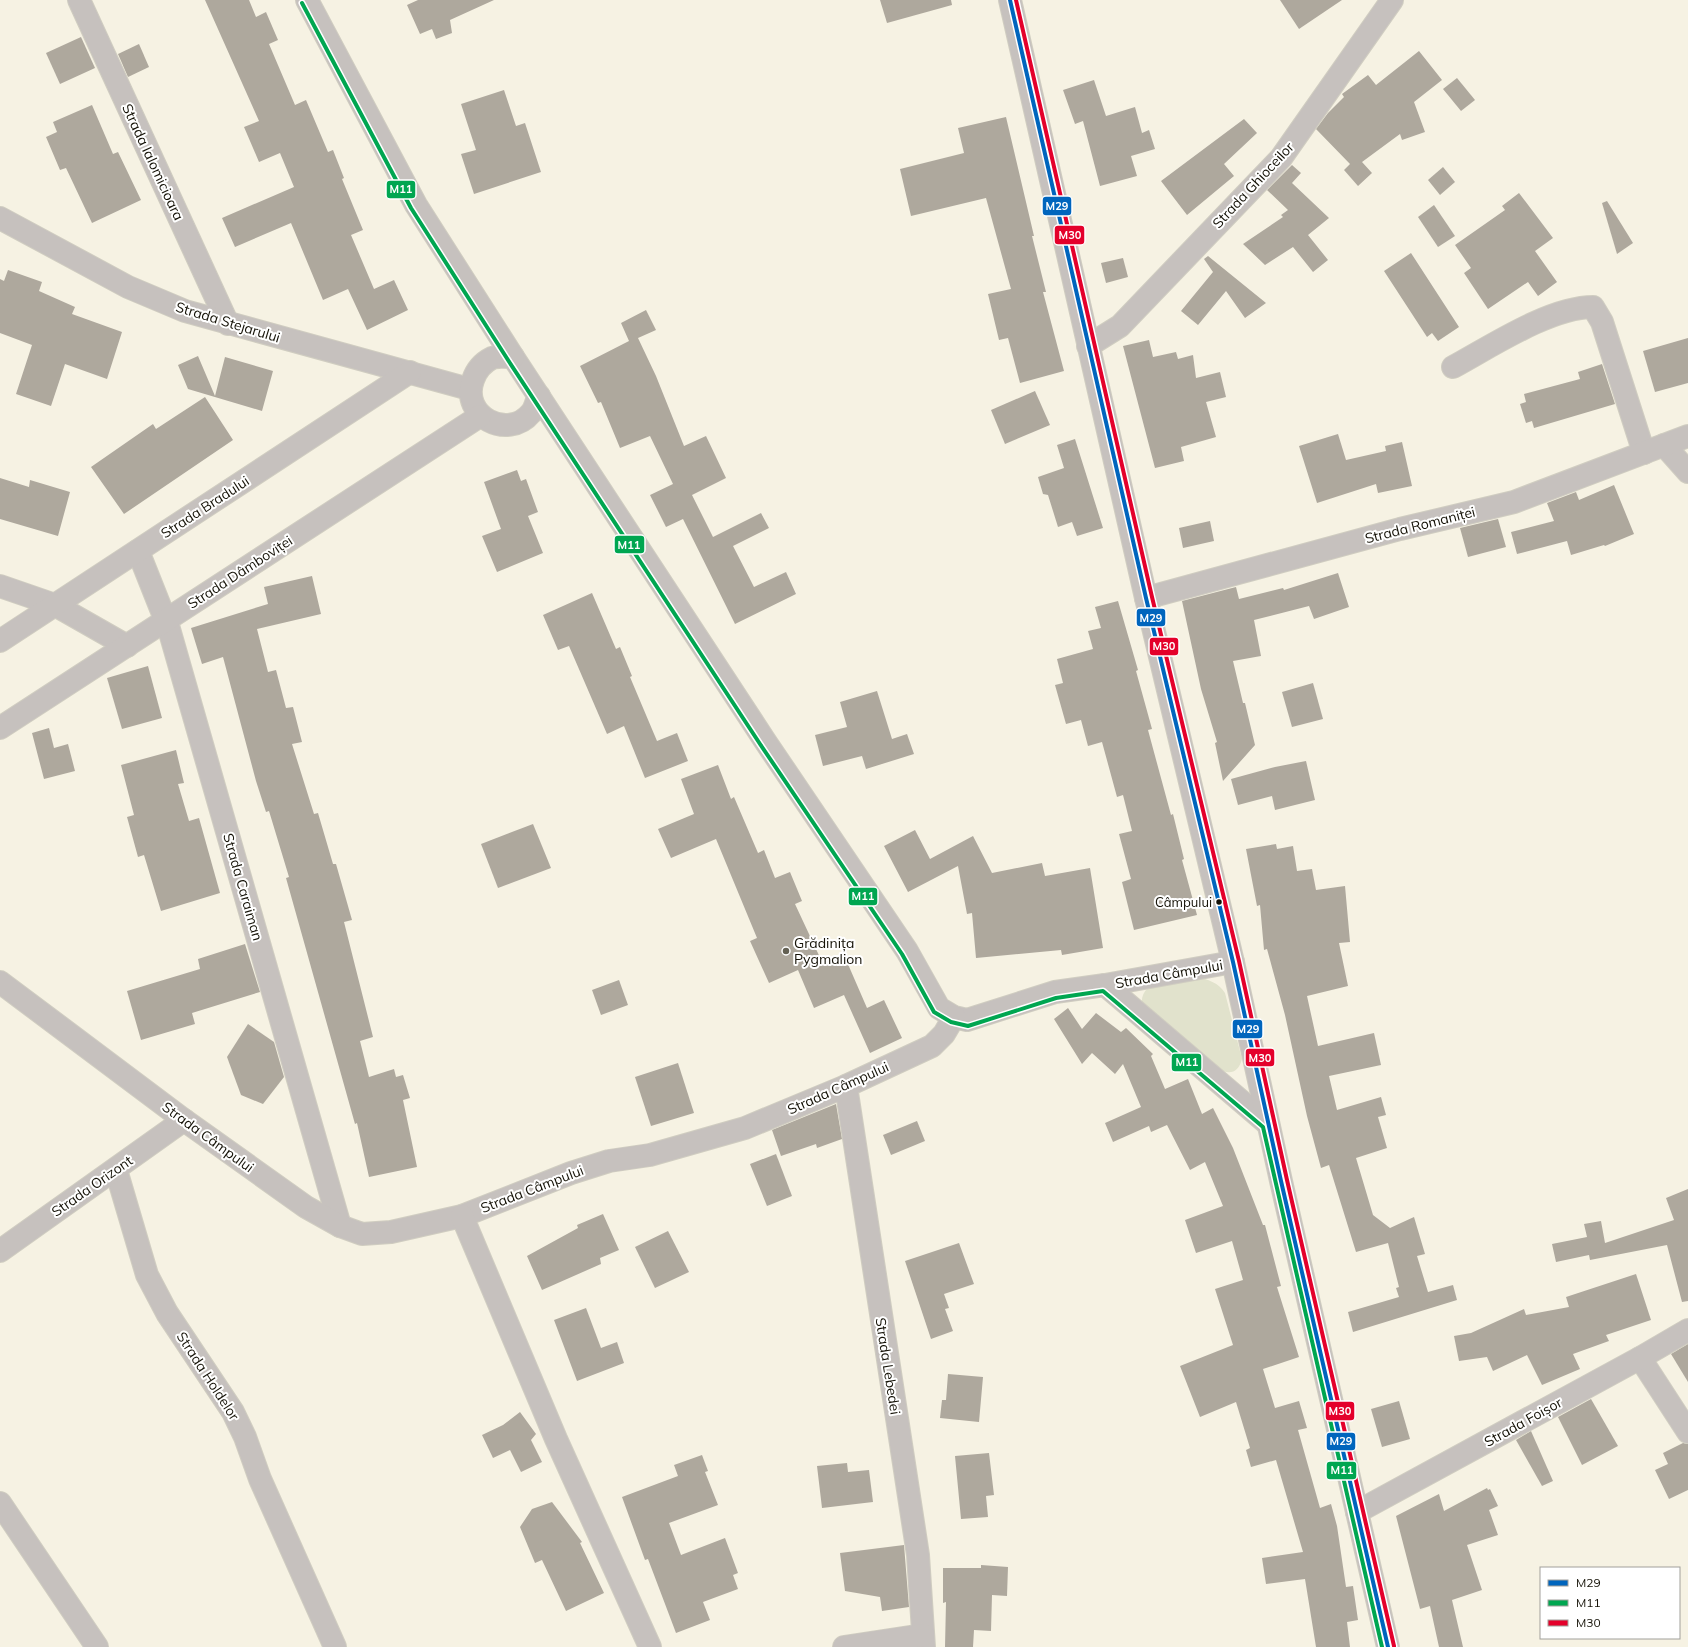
<svg xmlns="http://www.w3.org/2000/svg" width="1688" height="1647" font-family="Mulish,sans-serif">
<style>
.green{fill:#e1e2cc}
.building{fill:#aea89d}
.lines{fill:none;stroke-linecap:round;stroke-linejoin:round}
.minor-casing{stroke:#d0cdc1;stroke-width:24}
.tertiary-casing{stroke:#d0cdc1;stroke-width:24}
.minor{stroke:#c6c1be;stroke-width:22}
.tertiary{stroke:#c6c1be;stroke-width:22}
.bus-1-casing{stroke:#fff;stroke-width:7}
.bus-2-casing{stroke:#fff;stroke-width:7}
.bus-3-casing{stroke:#fff;stroke-width:7}
.bus-1{stroke:#0065bd;stroke-width:4}
.bus-2{stroke:#00a651;stroke-width:4}
.bus-3{stroke:#e4002b;stroke-width:4}
.bus-dot{fill:#141106;stroke:#fff;stroke-width:1.5}
.poi-dot{fill:#636053;stroke:#fff;stroke-width:1.5}
.labels{text-anchor:middle;stroke-width:4;stroke-linejoin:round;paint-order:stroke}
.bus-label{font-size:13px;fill:#141106;stroke:#fff;text-anchor:end}
.street-label{font-size:14px;fill:#141106;stroke:#fff}
.poi-label{font-size:14px;fill:#141106;stroke:#fff;text-anchor:start}
.line-badge{stroke:#fff;stroke-width:1.5}
.badge-label{font-size:11px;text-anchor:middle;font-weight:bold;fill:#fff}
</style>
<rect width="100%" height="100%" fill="#f6f2e3"/>
<!-- green -->
<path class="green" d="M 1196,976 C 1208,980 1218,982 1225,993 L 1242,1059 C 1238,1074 1229,1075 1216,1068 L 1142,1005 C 1139,978 1177,979 1196,976 Z"/>
<!-- building -->
<g class="building">
<path d="M 205,0 L 249,0 L 256,17 L 266,12 L 278,40 L 269,44 L 295,105 L 306,100 L 328,152 L 333,150 L 344,178 L 342,179 L 363,230 L 351,235 L 374,289 L 394,280 L 408,310 L 367,330 L 348,289 L 323,300 L 291,223 L 235,247 L 222,218 L 294,187 L 280,153 L 259,162 L 244,127 L 259,121 Z"/>
<path d="M 418,0 L 494,0 L 450,20 L 452,33 L 436,39 L 432,29 L 420,34 L 407,5 Z"/>
<path d="M 880,0 L 951,0 L 952,5 L 887,23 Z"/>
<path d="M 1280,0 L 1342,0 L 1299,29 Z"/>
<path d="M 81,37 L 95,68 L 60,84 L 46,53 Z"/>
<path d="M 139,44 L 149,67 L 128,77 L 118,54 Z"/>
<path d="M 1419,51 L 1442,80 L 1414,102 L 1425,132 L 1402,140 L 1400,134 L 1362,162 L 1372,173 L 1358,186 L 1344,170 L 1350,164 L 1316,129 L 1328,113 L 1344,97 L 1342,94 L 1368,75 L 1376,85 Z"/>
<path d="M 1457,78 L 1475,100 L 1461,111 L 1443,89 Z"/>
<path d="M 1094,80 L 1106,116 L 1135,107 L 1142,133 L 1149,130 L 1155,149 L 1131,156 L 1137,176 L 1100,186 L 1083,121 L 1075,124 L 1063,90 Z"/>
<path d="M 504,90 L 516,126 L 525,123 L 541,172 L 474,194 L 461,154 L 476,150 L 461,104 Z"/>
<path d="M 92,105 L 113,154 L 118,152 L 141,200 L 92,223 L 66,168 L 60,170 L 46,137 L 57,132 L 53,122 Z"/>
<path d="M 1006,117 L 1034,236 L 1032,236 L 1046,292 L 1043,292 L 1064,371 L 1020,383 L 1008,338 L 999,340 L 988,294 L 1011,289 L 986,198 L 911,216 L 900,169 L 964,153 L 958,128 Z"/>
<path d="M 1244,119 L 1257,133 L 1224,164 L 1234,176 L 1187,215 L 1161,181 Z"/>
<path d="M 1292,165 L 1301,173 L 1292,183 L 1329,218 L 1308,235 L 1328,260 L 1313,272 L 1293,247 L 1265,265 L 1243,244 L 1283,217 L 1281,215 L 1288,210 L 1267,190 Z"/>
<path d="M 1443,167 L 1455,182 L 1440,195 L 1428,180 Z"/>
<path d="M 1519,193 L 1553,238 L 1535,251 L 1557,282 L 1538,296 L 1528,282 L 1488,309 L 1464,273 L 1471,268 L 1455,245 L 1505,210 L 1502,206 Z"/>
<path d="M 1607,201 L 1633,243 L 1617,254 L 1602,203 Z"/>
<path d="M 1434,205 L 1455,236 L 1438,247 L 1418,217 Z"/>
<path d="M 1411,253 L 1459,327 L 1438,341 L 1432,333 L 1427,337 L 1384,271 Z"/>
<path d="M 1208,256 L 1266,303 L 1245,318 L 1226,291 L 1198,325 L 1181,311 L 1213,272 L 1204,259 Z"/>
<path d="M 1123,258 L 1128,277 L 1106,283 L 1101,263 Z"/>
<path d="M 8,270 L 42,282 L 39,291 L 75,307 L 72,314 L 122,332 L 107,379 L 65,364 L 51,406 L 16,394 L 32,345 L 0,333 L 0,279 L 4,281 Z"/>
<path d="M 646,310 L 656,330 L 638,338 L 656,376 L 684,446 L 706,436 L 726,478 L 692,495 L 713,537 L 761,513 L 769,528 L 733,546 L 754,587 L 786,572 L 796,594 L 735,624 L 683,519 L 666,527 L 650,495 L 673,484 L 650,436 L 620,448 L 601,402 L 598,403 L 580,366 L 629,341 L 621,323 Z"/>
<path d="M 1688,338 L 1688,383 L 1655,392 L 1643,351 Z"/>
<path d="M 1149,340 L 1153,357 L 1176,352 L 1178,359 L 1193,355 L 1196,378 L 1220,372 L 1226,397 L 1206,402 L 1216,437 L 1181,447 L 1184,461 L 1155,468 L 1123,346 Z"/>
<path d="M 198,356 L 215,396 L 225,357 L 273,371 L 262,411 L 188,389 L 178,365 Z"/>
<path d="M 1602,364 L 1615,404 L 1534,428 L 1532,421 L 1526,423 L 1520,404 L 1526,402 L 1524,394 L 1580,379 L 1578,372 Z"/>
<path d="M 1035,391 L 1050,425 L 1005,444 L 991,410 Z"/>
<path d="M 205,397 L 233,440 L 124,514 L 91,467 L 153,424 L 156,429 Z"/>
<path d="M 1338,434 L 1346,460 L 1386,451 L 1385,446 L 1402,442 L 1412,486 L 1378,493 L 1376,484 L 1317,503 L 1299,446 Z"/>
<path d="M 1075,439 L 1103,528 L 1077,536 L 1072,522 L 1058,527 L 1048,495 L 1043,494 L 1038,477 L 1064,468 L 1057,445 Z"/>
<path d="M 517,470 L 521,481 L 526,479 L 538,512 L 528,516 L 543,553 L 497,572 L 482,536 L 501,529 L 484,482 Z"/>
<path d="M 0,478 L 29,487 L 30,480 L 70,492 L 58,536 L 0,519 Z"/>
<path d="M 1614,485 L 1634,534 L 1605,546 L 1604,545 L 1571,555 L 1567,541 L 1517,554 L 1511,532 L 1554,521 L 1547,503 L 1576,492 L 1579,500 Z"/>
<path d="M 1498,519 L 1506,547 L 1468,557 L 1460,528 Z"/>
<path d="M 1210,521 L 1214,541 L 1183,548 L 1179,528 Z"/>
<path d="M 1338,573 L 1349,607 L 1314,619 L 1309,606 L 1254,620 L 1261,656 L 1233,661 L 1243,703 L 1245,703 L 1255,745 L 1223,781 L 1215,743 L 1217,742 L 1201,689 L 1182,601 L 1236,587 L 1239,599 L 1283,588 L 1284,590 Z"/>
<path d="M 312,576 L 321,614 L 257,629 L 268,672 L 276,670 L 286,708 L 293,707 L 302,742 L 292,744 L 314,814 L 318,813 L 333,864 L 336,864 L 352,920 L 344,922 L 373,1037 L 360,1041 L 369,1077 L 394,1069 L 396,1077 L 403,1075 L 410,1098 L 403,1100 L 417,1167 L 369,1177 L 357,1123 L 355,1124 L 286,878 L 289,877 L 269,811 L 266,812 L 256,781 L 223,657 L 202,664 L 191,628 L 268,604 L 264,587 Z"/>
<path d="M 592,593 L 616,649 L 620,647 L 632,676 L 630,677 L 657,741 L 677,733 L 688,761 L 645,778 L 624,726 L 607,734 L 569,646 L 558,650 L 543,615 Z"/>
<path d="M 1118,601 L 1138,670 L 1136,671 L 1152,729 L 1148,730 L 1171,815 L 1173,814 L 1184,859 L 1182,860 L 1197,915 L 1134,930 L 1122,882 L 1131,879 L 1119,834 L 1132,831 L 1123,795 L 1117,797 L 1102,742 L 1088,746 L 1081,720 L 1066,724 L 1055,685 L 1063,683 L 1057,659 L 1093,649 L 1088,631 L 1101,628 L 1095,607 Z"/>
<path d="M 148,666 L 162,718 L 122,729 L 107,678 Z"/>
<path d="M 1313,683 L 1323,719 L 1292,727 L 1282,692 Z"/>
<path d="M 877,691 L 892,739 L 907,734 L 914,754 L 866,769 L 862,756 L 823,766 L 815,735 L 847,727 L 840,702 Z"/>
<path d="M 49,728 L 54,748 L 68,744 L 75,771 L 44,779 L 32,733 Z"/>
<path d="M 176,750 L 184,783 L 178,784 L 189,821 L 199,818 L 220,893 L 161,911 L 144,855 L 138,857 L 127,817 L 134,815 L 121,765 Z"/>
<path d="M 1306,761 L 1315,800 L 1275,810 L 1272,796 L 1238,805 L 1231,779 L 1275,767 Z"/>
<path d="M 718,765 L 731,799 L 734,797 L 758,853 L 764,850 L 775,878 L 790,872 L 802,901 L 795,904 L 823,964 L 844,955 L 867,1008 L 884,1000 L 902,1038 L 870,1053 L 844,995 L 814,1008 L 798,970 L 769,983 L 750,941 L 757,938 L 716,839 L 671,858 L 658,829 L 694,814 L 681,779 Z"/>
<path d="M 533,824 L 551,868 L 498,888 L 481,844 Z"/>
<path d="M 915,830 L 930,859 L 973,836 L 992,873 L 1042,863 L 1045,876 L 1090,868 L 1103,948 L 1062,955 L 1061,950 L 976,958 L 972,913 L 967,914 L 958,866 L 908,892 L 884,846 Z"/>
<path d="M 1276,844 L 1277,849 L 1293,846 L 1297,871 L 1312,869 L 1316,890 L 1345,886 L 1350,942 L 1339,943 L 1348,986 L 1307,996 L 1318,1046 L 1374,1033 L 1381,1065 L 1329,1076 L 1337,1110 L 1381,1097 L 1386,1115 L 1378,1117 L 1387,1148 L 1356,1158 L 1373,1215 L 1390,1228 L 1414,1217 L 1425,1254 L 1417,1256 L 1428,1292 L 1453,1285 L 1457,1300 L 1353,1332 L 1348,1312 L 1399,1297 L 1396,1288 L 1399,1287 L 1388,1243 L 1356,1252 L 1329,1165 L 1321,1168 L 1307,1116 L 1285,1015 L 1267,949 L 1264,950 L 1260,905 L 1257,906 L 1246,849 Z"/>
<path d="M 245,944 L 260,992 L 192,1013 L 195,1024 L 141,1040 L 127,991 L 200,969 L 198,959 Z"/>
<path d="M 619,980 L 628,1005 L 601,1015 L 592,990 Z"/>
<path d="M 1068,1008 L 1082,1029 L 1096,1013 L 1121,1032 L 1126,1028 L 1153,1054 L 1151,1056 L 1165,1089 L 1188,1079 L 1202,1114 L 1213,1108 L 1233,1148 L 1263,1225 L 1265,1225 L 1281,1286 L 1277,1287 L 1299,1357 L 1263,1369 L 1275,1408 L 1299,1401 L 1307,1428 L 1298,1430 L 1320,1508 L 1331,1504 L 1337,1526 L 1346,1587 L 1353,1586 L 1358,1620 L 1347,1622 L 1350,1647 L 1316,1647 L 1305,1579 L 1266,1584 L 1262,1558 L 1303,1552 L 1276,1460 L 1251,1467 L 1246,1450 L 1250,1448 L 1236,1402 L 1200,1417 L 1180,1366 L 1233,1345 L 1215,1289 L 1243,1280 L 1232,1241 L 1196,1253 L 1185,1220 L 1223,1206 L 1205,1162 L 1190,1170 L 1167,1125 L 1151,1132 L 1149,1126 L 1113,1142 L 1105,1123 L 1141,1107 L 1123,1064 L 1115,1074 L 1092,1053 L 1082,1064 L 1054,1019 Z"/>
<path d="M 248,1024 L 274,1042 L 284,1077 L 263,1104 L 241,1095 L 227,1057 Z"/>
<path d="M 678,1063 L 694,1113 L 651,1126 L 635,1077 Z"/>
<path d="M 836,1104 L 842,1139 L 817,1148 L 816,1144 L 781,1156 L 772,1130 Z"/>
<path d="M 917,1121 L 925,1141 L 891,1155 L 883,1135 Z"/>
<path d="M 776,1154 L 792,1196 L 767,1206 L 750,1164 Z"/>
<path d="M 1688,1189 L 1688,1301 L 1682,1302 L 1667,1245 L 1590,1260 L 1589,1255 L 1556,1262 L 1552,1244 L 1587,1237 L 1584,1224 L 1601,1221 L 1605,1243 L 1674,1220 L 1666,1198 Z"/>
<path d="M 603,1214 L 619,1250 L 600,1258 L 601,1264 L 542,1290 L 527,1256 L 578,1228 L 577,1225 Z"/>
<path d="M 668,1231 L 689,1272 L 655,1288 L 635,1247 Z"/>
<path d="M 959,1243 L 974,1284 L 944,1294 L 949,1308 L 945,1309 L 953,1331 L 931,1339 L 905,1261 Z"/>
<path d="M 1636,1274 L 1651,1320 L 1606,1335 L 1609,1341 L 1573,1354 L 1580,1369 L 1542,1385 L 1527,1355 L 1493,1371 L 1487,1357 L 1459,1361 L 1454,1336 L 1471,1333 L 1524,1309 L 1526,1315 L 1569,1307 L 1566,1297 Z"/>
<path d="M 586,1308 L 601,1348 L 617,1342 L 624,1363 L 577,1381 L 554,1320 Z"/>
<path d="M 1688,1344 L 1688,1382 L 1671,1354 Z"/>
<path d="M 948,1374 L 983,1377 L 979,1422 L 940,1418 L 942,1400 L 946,1400 Z"/>
<path d="M 1591,1399 L 1618,1446 L 1582,1465 L 1558,1417 Z"/>
<path d="M 1399,1401 L 1410,1439 L 1382,1447 L 1371,1409 Z"/>
<path d="M 520,1412 L 536,1434 L 531,1440 L 542,1462 L 521,1472 L 510,1450 L 493,1458 L 482,1435 L 503,1425 Z"/>
<path d="M 1531,1431 L 1553,1481 L 1542,1486 L 1516,1440 Z"/>
<path d="M 1683,1443 L 1688,1444 L 1688,1490 L 1669,1499 L 1655,1470 L 1668,1464 L 1663,1453 Z"/>
<path d="M 989,1453 L 994,1495 L 986,1496 L 988,1517 L 961,1519 L 955,1456 Z"/>
<path d="M 702,1455 L 708,1471 L 705,1472 L 718,1505 L 669,1523 L 681,1555 L 725,1538 L 738,1573 L 733,1575 L 738,1589 L 703,1602 L 710,1620 L 676,1633 L 648,1559 L 645,1560 L 622,1497 L 678,1476 L 674,1465 Z"/>
<path d="M 847,1463 L 848,1472 L 869,1470 L 873,1502 L 822,1508 L 817,1466 Z"/>
<path d="M 1487,1488 L 1488,1490 L 1490,1489 L 1498,1506 L 1489,1510 L 1498,1535 L 1467,1545 L 1482,1590 L 1452,1600 L 1463,1647 L 1439,1647 L 1430,1606 L 1420,1609 L 1396,1516 L 1439,1494 L 1444,1511 Z"/>
<path d="M 552,1502 L 582,1542 L 580,1543 L 604,1593 L 566,1611 L 542,1560 L 535,1563 L 520,1527 L 532,1509 Z"/>
<path d="M 904,1545 L 909,1607 L 882,1611 L 880,1597 L 845,1591 L 840,1553 Z"/>
<path d="M 981,1565 L 1008,1567 L 1007,1596 L 992,1595 L 991,1631 L 974,1630 L 973,1647 L 945,1647 L 946,1602 L 943,1603 L 943,1568 L 981,1568 Z"/>
</g>
<g class="lines">
<!-- minor casing -->
<g class="minor-casing">
<g id="minor">
<path d="M 79,0 L 228,324"/>
<path d="M 307,0 L 416,205 L 513,357 L 765,741 L 907,951 L 939,1008 L 954,1017 L 967,1020 L 1055,992 L 1105,985 L 1233,962"/>
<path d="M 0,218 L 128,287 L 185,311 L 469,389"/>
<path d="M 1088,346 L 1120,326 L 1281,158 L 1392,0"/>
<path d="M 513,357 C 507,357 497,356 492,358 C 482,363 476,371 473,380 C 460,416 508,441 531,413 C 535,409 536,401 539,396"/>
<path d="M 1453,367 C 1490,347 1550,307 1593,307 L 1602,322 L 1644,453"/>
<path d="M 1664,445 L 1688,472"/>
<path d="M 138,551 L 169,629 L 340,1226"/>
<path d="M 0,586 L 55,605 L 127,646"/>
<path d="M 1146,598 L 1400,529 L 1514,502 L 1688,436"/>
<path d="M 0,641 L 410,372"/>
<path d="M 0,728 L 480,416"/>
<path d="M 0,982 L 184,1120 L 306,1207 L 340,1226 L 362,1234 L 391,1232 L 462,1216 L 571,1173 L 609,1161 L 650,1155 L 745,1128 L 846,1086 L 932,1046 L 944,1034 L 954,1017"/>
<path d="M 1105,985 L 1268,1124"/>
<path d="M 846,1086 L 918,1555 L 924,1647"/>
<path d="M 116,1170 L 147,1275 L 167,1313 L 233,1412 L 245,1437 L 260,1479 L 335,1647"/>
<path d="M 462,1216 L 556,1439 L 650,1647"/>
<path d="M 0,1251 L 184,1120"/>
<path d="M 1640,1358 L 1688,1432"/>
<path d="M 0,1503 L 97,1647"/>
<path d="M 1357,1512 L 1640,1358 L 1688,1330"/>
<path d="M 844,1647 L 923,1635"/>
</g>
</g>
<!-- tertiary casing -->
<g class="tertiary-casing">
<path id="tertiary" d="M 1010,0 L 1146,598 L 1233,962 L 1281,1181 L 1388,1647"/>
</g>
<!-- minor -->
<use href="#minor" class="minor"/>
<!-- tertiary -->
<use href="#tertiary" class="tertiary"/>
<!-- bus-1 casing -->
<g class="bus-1-casing">
<path id="bus-1" d="M 1010,0 L 1146,598 L 1233,962 L 1281,1181 L 1388,1647"/>
</g>
<!-- bus-2 casing -->
<g class="bus-2-casing">
<path id="bus-2" d="M 302,3 L 411,208 L 508,360 L 760,744 L 902,954 L 934,1012 L 951,1022 L 968,1026 L 1056,998 L 1103,991 L 1263,1127 L 1382,1647"/>
</g>
<!-- bus-3 casing -->
<g class="bus-3-casing">
<path id="bus-3" d="M 1016,0 L 1152,597 L 1239,961 L 1287,1180 L 1394,1646"/>
</g>
<!-- bus-1 -->
<use href="#bus-1" class="bus-1"/>
<!-- bus-2 -->
<use href="#bus-2" class="bus-2"/>
<!-- bus-3 -->
<use href="#bus-3" class="bus-3"/>
</g>
<!-- markers -->
<circle class="bus-dot" cx="1219" cy="902" r="3.5"/>
<circle class="poi-dot" cx="786" cy="951" r="4"/>
<g class="labels">
<!-- bus labels -->
<g class="bus-label">
<text x="1212" y="907">Câmpului</text>
</g>
<!-- street labels -->
<g class="street-label">
<text transform="translate(153 162) rotate(65)" y="5">Strada Ialomicioara</text>
<text transform="translate(1253 185) rotate(-47)" y="5">Strada Ghioceilor</text>
<text transform="translate(228 322) rotate(17)" y="5">Strada Stejarului</text>
<text transform="translate(205 507) rotate(-33)" y="5">Strada Bradului</text>
<text transform="translate(1420 525) rotate(-14)" y="5">Strada Romaniței</text>
<text transform="translate(240 572) rotate(-33)" y="5">Strada Dâmboviței</text>
<text transform="translate(243 887) rotate(74)" y="5">Strada Caraiman</text>
<text transform="translate(1169 974) rotate(-10)" y="5">Strada Câmpului</text>
<text transform="translate(838 1088) rotate(-24)" y="5">Strada Câmpului</text>
<text transform="translate(208 1137) rotate(36)" y="5">Strada Câmpului</text>
<text transform="translate(92 1186) rotate(-35)" y="5">Strada Orizont</text>
<text transform="translate(532 1189) rotate(-21)" y="5">Strada Câmpului</text>
<text transform="translate(888 1366) rotate(81)" y="5">Strada Lebedei</text>
<text transform="translate(208 1376) rotate(57)" y="5">Strada Holdelor</text>
<text transform="translate(1523 1422) rotate(-29)" y="5">Strada Foișor</text>
</g>
<!-- poi labels -->
<g class="poi-label">
<text x="794" y="948">Grădinița<tspan x="794" dy="16">Pygmalion</tspan></text>
</g>
</g>
<g class="line-badge">
<rect x="386" y="180" width="30" height="19" rx="4" fill="#00a651"/>
<rect x="1042" y="196" width="30" height="20" rx="4" fill="#0065bd"/>
<rect x="1054" y="225" width="31" height="20" rx="4" fill="#e4002b"/>
<rect x="614" y="535" width="31" height="19" rx="4" fill="#00a651"/>
<rect x="1136" y="608" width="30" height="19" rx="4" fill="#0065bd"/>
<rect x="1149" y="637" width="30" height="19" rx="4" fill="#e4002b"/>
<rect x="848" y="887" width="30" height="19" rx="4" fill="#00a651"/>
<rect x="1232" y="1019" width="31" height="20" rx="4" fill="#0065bd"/>
<rect x="1245" y="1048" width="30" height="19" rx="4" fill="#e4002b"/>
<rect x="1171" y="1053" width="31" height="19" rx="4" fill="#00a651"/>
<rect x="1325" y="1401" width="30" height="20" rx="4" fill="#e4002b"/>
<rect x="1326" y="1432" width="30" height="19" rx="4" fill="#0065bd"/>
<rect x="1326" y="1461" width="31" height="19" rx="4" fill="#00a651"/>
</g>
<g class="badge-label">
<text x="401" y="193">M11</text>
<text x="1057" y="210">M29</text>
<text x="1070" y="239">M30</text>
<text x="629" y="549">M11</text>
<text x="1151" y="622">M29</text>
<text x="1164" y="650">M30</text>
<text x="863" y="900">M11</text>
<text x="1248" y="1033">M29</text>
<text x="1260" y="1062">M30</text>
<text x="1187" y="1066">M11</text>
<text x="1340" y="1415">M30</text>
<text x="1341" y="1445">M29</text>
<text x="1342" y="1474">M11</text>
</g>
<!-- legend -->
<rect x="1540" y="1567" width="140" height="72" fill="#ffffff" stroke="#a1a09b"/>
<rect x="1548" y="1580" width="20" height="6" fill="#0065bd" stroke="#a1a09b"/>
<text x="1576" y="1587" font-size="12" fill="#141106">M29</text>
<rect x="1548" y="1600" width="20" height="6" fill="#00a651" stroke="#a1a09b"/>
<text x="1576" y="1607" font-size="12" fill="#141106">M11</text>
<rect x="1548" y="1620" width="20" height="6" fill="#e4002b" stroke="#a1a09b"/>
<text x="1576" y="1627" font-size="12" fill="#141106">M30</text>
</svg>
